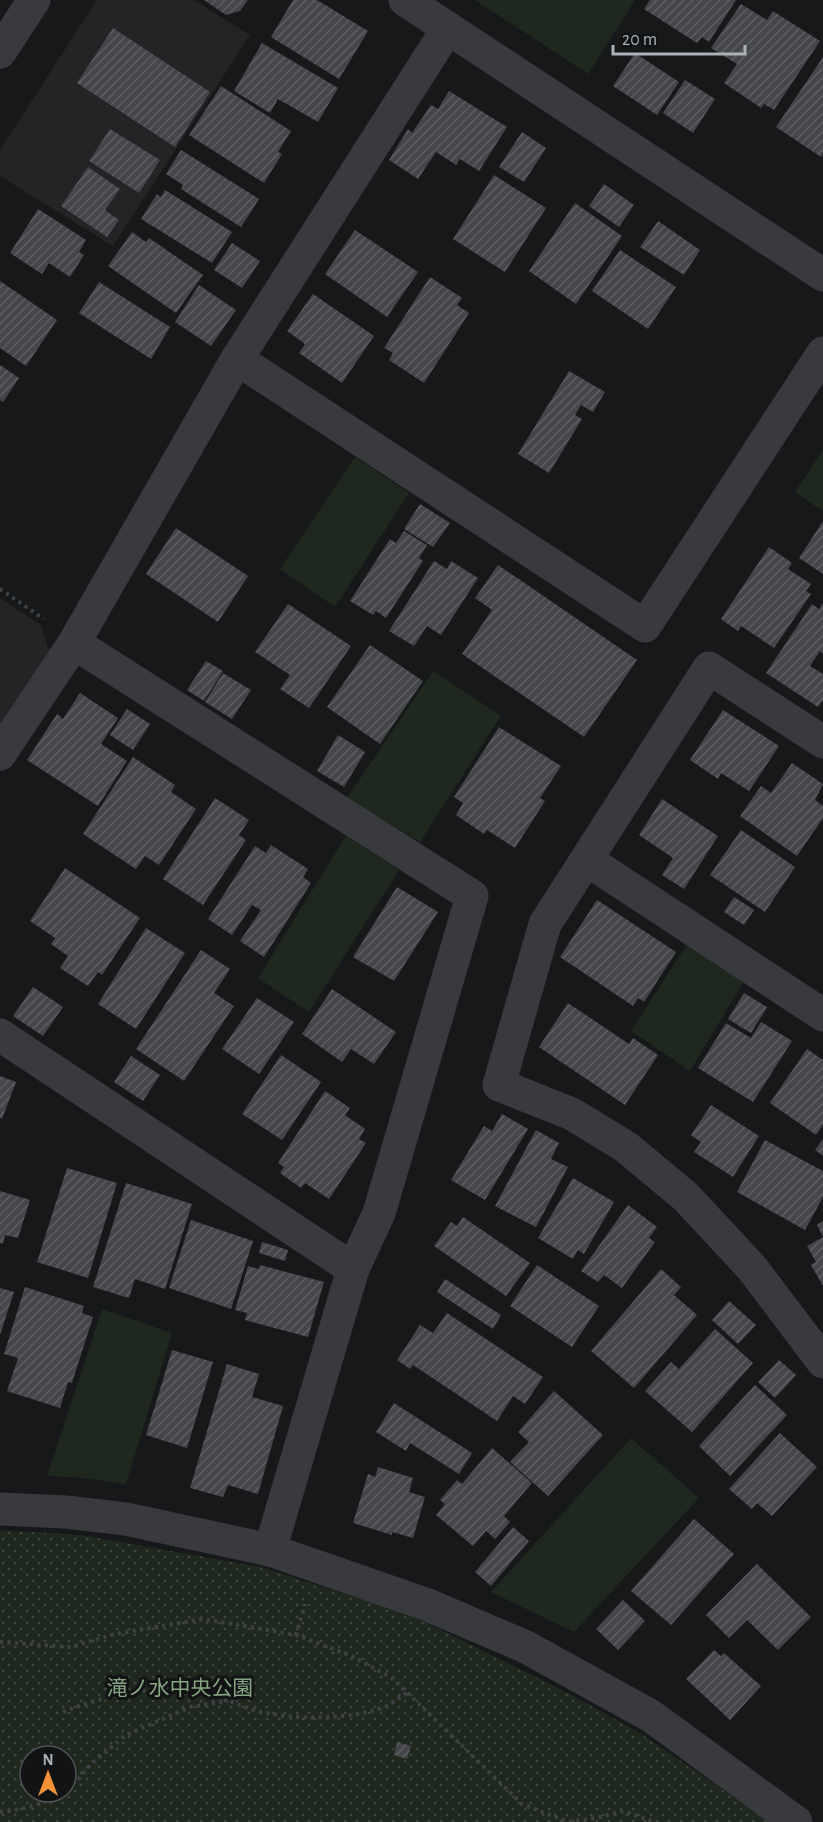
<svg xmlns="http://www.w3.org/2000/svg" width="823" height="1822" font-family="'Alegreya Sans','Noto Sans JP',sans-serif">
<style>
.built{fill:#232426}
.grass{fill:#1f281f}
.park{fill:url(#park-dots);fill-rule:evenodd}
.building{fill:url(#building-hatch)}
.lines{fill:none;stroke-linecap:round;stroke-linejoin:round}
.path{stroke:#3e4245;stroke-width:4;stroke-dasharray:3 4.5;stroke-linecap:butt}
.minor{stroke:#383a3e;stroke-width:33}
.labels{text-anchor:middle;stroke-width:6;stroke-linejoin:round;paint-order:stroke}
.park-label{font-size:21px;fill:#85a481;stroke:#121314}
</style>
<defs>
<pattern id="park-dots" width="8" height="8" patternUnits="userSpaceOnUse" patternTransform="scale(1.5)"><rect width="8" height="8" fill="#1f281f"/><path d="M2 2h.1M6 6h.1" fill="none" stroke="#3d453d" stroke-width="1.8" stroke-linecap="round"/></pattern>
<pattern id="building-hatch" width="6" height="6" patternUnits="userSpaceOnUse" patternTransform="scale(1.5)"><rect width="6" height="6" fill="#444649"/><path d="M-1 1l2-2M0 6l6-6M5 7l2-2" fill="none" stroke="#5c5e61"/></pattern>
</defs>
<rect width="100%" height="100%" fill="#171819"/>
<!-- built -->
<g class="built">
<path d="M 97,0 L 194,0 L 250,35 L 113,246 L 0,176 L 0,150 Z"/>
<path d="M 0,598 L 41,625 L 49,651 L 0,726 Z"/>
</g>
<!-- grass -->
<g class="grass">
<path d="M 475,0 L 635,0 L 588,74 Z"/>
<path d="M 823,450 L 823,511 L 795,492 Z"/>
<path d="M 355,457 L 409,493 L 335,607 L 280,569 Z"/>
<path d="M 433,671 L 501,716 L 420,842 L 347,798 Z"/>
<path d="M 346,836 L 399,870 L 309,1012 L 258,978 Z"/>
<path d="M 688,943 L 744,981 L 690,1071 L 631,1031 Z"/>
<path d="M 102,1309 L 172,1333 L 126,1484 L 86,1478 L 47,1476 Z"/>
<path d="M 631,1438 L 699,1498 L 574,1632 L 491,1592 Z"/>
</g>
<!-- park -->
<path class="park" d="M 0,1530 L 81,1535 L 261,1567 L 411,1615 L 564,1691 L 640,1733 L 770,1822 L 0,1822 ZM 30,1756 L 66,1756 L 66,1792 L 30,1792 Z"/>
<!-- building -->
<g class="building">
<path d="M 204,0 L 248,0 L 240,11 L 226,15 Z"/>
<path d="M 293,0 L 317,0 L 368,31 L 339,79 L 271,37 Z"/>
<path d="M 650,0 L 736,0 L 709,42 L 702,37 L 697,43 L 644,9 Z"/>
<path d="M 741,4 L 767,20 L 773,11 L 820,41 L 774,110 L 764,104 L 761,108 L 724,83 L 737,64 L 711,48 Z"/>
<path d="M 113,28 L 210,92 L 175,147 L 77,83 Z"/>
<path d="M 262,43 L 338,88 L 318,122 L 278,99 L 270,113 L 234,91 Z"/>
<path d="M 635,53 L 679,82 L 657,115 L 613,86 Z"/>
<path d="M 823,57 L 823,153 L 821,157 L 776,127 Z"/>
<path d="M 685,80 L 715,99 L 693,133 L 663,113 Z"/>
<path d="M 221,86 L 291,131 L 278,152 L 282,154 L 264,183 L 189,135 Z"/>
<path d="M 449,91 L 507,127 L 479,171 L 460,159 L 456,165 L 436,152 L 418,179 L 389,160 L 408,129 L 412,133 L 431,105 L 438,109 Z"/>
<path d="M 110,129 L 160,160 L 139,193 L 89,161 Z"/>
<path d="M 522,132 L 546,148 L 524,182 L 499,167 Z"/>
<path d="M 181,150 L 259,199 L 241,227 L 181,189 L 183,185 L 166,174 Z"/>
<path d="M 88,167 L 120,189 L 105,210 L 119,220 L 107,237 L 61,206 Z"/>
<path d="M 494,175 L 546,208 L 505,272 L 453,239 Z"/>
<path d="M 604,184 L 634,205 L 619,227 L 589,206 Z"/>
<path d="M 165,190 L 232,232 L 212,263 L 141,219 L 157,194 L 161,197 Z"/>
<path d="M 575,203 L 622,236 L 576,304 L 529,271 Z"/>
<path d="M 38,209 L 86,240 L 79,252 L 84,255 L 70,277 L 49,263 L 42,274 L 10,253 Z"/>
<path d="M 658,221 L 700,250 L 684,275 L 640,247 Z"/>
<path d="M 355,230 L 418,272 L 387,317 L 325,274 Z"/>
<path d="M 132,232 L 146,242 L 149,238 L 203,275 L 176,313 L 108,266 Z"/>
<path d="M 232,243 L 260,261 L 242,288 L 214,270 Z"/>
<path d="M 620,250 L 676,287 L 648,329 L 592,291 Z"/>
<path d="M 430,277 L 462,298 L 457,305 L 469,313 L 424,383 L 389,360 L 393,353 L 384,348 Z"/>
<path d="M 0,281 L 57,320 L 26,366 L 0,348 Z"/>
<path d="M 99,282 L 170,327 L 151,359 L 79,313 Z"/>
<path d="M 199,285 L 236,310 L 211,346 L 175,322 Z"/>
<path d="M 313,294 L 374,336 L 342,383 L 299,353 L 305,344 L 287,331 Z"/>
<path d="M 0,365 L 19,378 L 3,402 L 0,400 Z"/>
<path d="M 569,371 L 605,392 L 593,412 L 581,405 L 575,415 L 582,419 L 549,473 L 518,454 Z"/>
<path d="M 420,504 L 450,523 L 433,547 L 404,529 Z"/>
<path d="M 823,521 L 823,574 L 799,558 Z"/>
<path d="M 176,528 L 248,576 L 218,622 L 146,574 Z"/>
<path d="M 404,531 L 427,545 L 419,558 L 423,561 L 386,618 L 376,611 L 373,615 L 350,601 L 390,539 L 396,543 Z"/>
<path d="M 769,547 L 792,563 L 788,569 L 811,584 L 806,591 L 811,594 L 774,648 L 741,626 L 738,631 L 721,619 Z"/>
<path d="M 434,561 L 447,569 L 451,561 L 478,578 L 441,635 L 427,626 L 414,646 L 389,631 Z"/>
<path d="M 498,565 L 637,660 L 584,737 L 462,654 L 492,610 L 475,598 Z"/>
<path d="M 823,603 L 823,654 L 820,651 L 810,666 L 823,674 L 823,700 L 818,707 L 766,673 L 812,604 L 819,609 Z"/>
<path d="M 288,604 L 351,646 L 309,708 L 280,689 L 290,675 L 255,652 Z"/>
<path d="M 370,645 L 423,681 L 380,744 L 327,707 Z"/>
<path d="M 206,661 L 223,671 L 204,701 L 187,690 Z"/>
<path d="M 223,673 L 251,690 L 232,719 L 205,702 Z"/>
<path d="M 80,693 L 118,718 L 101,744 L 127,761 L 98,806 L 27,760 L 57,714 L 63,719 Z"/>
<path d="M 127,709 L 150,724 L 133,750 L 110,735 Z"/>
<path d="M 723,710 L 779,746 L 749,791 L 721,773 L 718,779 L 690,760 Z"/>
<path d="M 499,727 L 561,766 L 540,798 L 545,801 L 515,848 L 487,830 L 484,834 L 456,815 L 463,803 L 454,797 Z"/>
<path d="M 338,735 L 365,752 L 344,787 L 317,771 Z"/>
<path d="M 133,757 L 175,785 L 171,792 L 196,809 L 159,865 L 145,856 L 136,869 L 83,834 Z"/>
<path d="M 792,763 L 823,784 L 815,800 L 823,806 L 823,818 L 797,856 L 740,816 L 761,786 L 771,793 Z"/>
<path d="M 215,798 L 249,820 L 239,835 L 246,840 L 203,905 L 163,879 Z"/>
<path d="M 662,799 L 718,836 L 684,889 L 662,875 L 673,858 L 639,835 Z"/>
<path d="M 741,830 L 795,867 L 765,912 L 710,875 Z"/>
<path d="M 271,845 L 308,869 L 303,877 L 311,883 L 264,957 L 240,941 L 261,910 L 252,905 L 232,935 L 208,919 L 255,846 L 266,853 Z"/>
<path d="M 65,868 L 140,918 L 102,975 L 98,972 L 88,986 L 60,968 L 68,956 L 51,944 L 55,938 L 30,921 Z"/>
<path d="M 397,887 L 438,912 L 394,981 L 353,957 Z"/>
<path d="M 734,897 L 754,910 L 744,925 L 724,912 Z"/>
<path d="M 597,900 L 676,952 L 644,1002 L 638,998 L 633,1006 L 560,957 Z"/>
<path d="M 146,928 L 185,953 L 136,1029 L 98,1004 Z"/>
<path d="M 201,950 L 230,969 L 214,993 L 234,1006 L 184,1081 L 136,1049 Z"/>
<path d="M 33,987 L 63,1007 L 43,1036 L 13,1016 Z"/>
<path d="M 332,989 L 396,1032 L 374,1064 L 351,1049 L 342,1062 L 302,1034 Z"/>
<path d="M 744,993 L 767,1007 L 751,1033 L 728,1019 Z"/>
<path d="M 257,998 L 294,1022 L 259,1074 L 222,1049 Z"/>
<path d="M 568,1003 L 629,1044 L 633,1038 L 658,1055 L 625,1105 L 539,1047 Z"/>
<path d="M 761,1022 L 792,1041 L 753,1102 L 698,1068 L 726,1023 L 751,1038 Z"/>
<path d="M 807,1049 L 823,1060 L 823,1125 L 816,1135 L 770,1103 Z"/>
<path d="M 281,1055 L 321,1082 L 282,1140 L 242,1114 Z"/>
<path d="M 131,1056 L 160,1075 L 143,1101 L 114,1082 Z"/>
<path d="M 0,1076 L 16,1082 L 2,1119 L 0,1118 Z"/>
<path d="M 325,1091 L 350,1108 L 345,1115 L 365,1129 L 359,1139 L 366,1143 L 329,1199 L 305,1183 L 301,1188 L 280,1173 L 284,1167 L 278,1163 Z"/>
<path d="M 711,1105 L 759,1136 L 733,1177 L 694,1152 L 701,1142 L 691,1135 Z"/>
<path d="M 502,1114 L 528,1129 L 485,1200 L 451,1180 L 484,1126 L 492,1131 Z"/>
<path d="M 536,1130 L 559,1143 L 551,1159 L 568,1167 L 536,1227 L 495,1206 Z"/>
<path d="M 823,1139 L 823,1156 L 815,1150 Z"/>
<path d="M 765,1140 L 823,1171 L 823,1197 L 805,1230 L 737,1192 Z"/>
<path d="M 67,1168 L 117,1183 L 88,1278 L 37,1262 Z"/>
<path d="M 573,1178 L 614,1202 L 584,1254 L 578,1250 L 573,1259 L 538,1238 Z"/>
<path d="M 126,1183 L 192,1204 L 165,1289 L 135,1279 L 129,1298 L 93,1287 Z"/>
<path d="M 0,1191 L 30,1200 L 18,1238 L 5,1235 L 3,1244 L 0,1243 Z"/>
<path d="M 628,1205 L 657,1227 L 649,1238 L 655,1242 L 622,1288 L 604,1275 L 598,1282 L 581,1271 Z"/>
<path d="M 463,1217 L 530,1263 L 506,1296 L 434,1246 L 451,1222 L 457,1226 Z"/>
<path d="M 191,1220 L 253,1241 L 231,1309 L 169,1288 Z"/>
<path d="M 823,1221 L 823,1237 L 817,1225 Z"/>
<path d="M 823,1237 L 823,1286 L 811,1265 L 816,1262 L 807,1246 Z"/>
<path d="M 262,1242 L 288,1250 L 285,1261 L 259,1253 Z"/>
<path d="M 260,1265 L 324,1282 L 308,1337 L 245,1320 L 247,1313 L 235,1310 L 248,1266 L 259,1269 Z"/>
<path d="M 537,1265 L 599,1306 L 572,1347 L 510,1306 Z"/>
<path d="M 661,1269 L 681,1287 L 674,1295 L 697,1315 L 634,1388 L 591,1351 Z"/>
<path d="M 445,1279 L 501,1315 L 493,1329 L 437,1292 Z"/>
<path d="M 25,1287 L 84,1306 L 82,1313 L 93,1317 L 72,1383 L 68,1382 L 60,1408 L 7,1391 L 18,1358 L 4,1354 Z"/>
<path d="M 0,1288 L 14,1292 L 0,1335 Z"/>
<path d="M 729,1301 L 756,1325 L 738,1344 L 712,1320 Z"/>
<path d="M 447,1313 L 543,1377 L 525,1404 L 513,1396 L 497,1421 L 413,1365 L 410,1369 L 397,1360 L 420,1325 L 433,1333 Z"/>
<path d="M 715,1329 L 753,1363 L 692,1432 L 645,1391 L 671,1362 L 679,1369 Z"/>
<path d="M 172,1350 L 213,1362 L 187,1448 L 146,1435 Z"/>
<path d="M 779,1360 L 796,1375 L 775,1398 L 758,1382 Z"/>
<path d="M 227,1364 L 259,1374 L 252,1397 L 283,1406 L 258,1494 L 228,1485 L 223,1497 L 190,1488 Z"/>
<path d="M 755,1385 L 787,1415 L 730,1476 L 699,1446 Z"/>
<path d="M 554,1391 L 603,1435 L 548,1496 L 510,1462 L 529,1442 L 518,1432 Z"/>
<path d="M 394,1403 L 472,1453 L 459,1474 L 410,1443 L 406,1451 L 376,1432 Z"/>
<path d="M 780,1433 L 817,1467 L 772,1516 L 757,1503 L 752,1509 L 729,1489 Z"/>
<path d="M 492,1448 L 532,1483 L 504,1516 L 510,1522 L 495,1539 L 486,1531 L 473,1546 L 436,1515 L 445,1504 L 440,1500 L 457,1480 L 462,1484 Z"/>
<path d="M 378,1467 L 413,1478 L 409,1492 L 425,1497 L 413,1538 L 392,1532 L 392,1535 L 353,1523 L 368,1474 L 375,1477 Z"/>
<path d="M 694,1519 L 734,1554 L 671,1625 L 631,1591 Z"/>
<path d="M 513,1527 L 529,1541 L 491,1586 L 475,1572 Z"/>
<path d="M 757,1564 L 811,1617 L 778,1650 L 747,1620 L 729,1638 L 706,1615 Z"/>
<path d="M 623,1600 L 645,1621 L 618,1650 L 596,1629 Z"/>
<path d="M 714,1650 L 721,1656 L 724,1653 L 761,1686 L 730,1720 L 686,1679 Z"/>
<path d="M 397,1742 L 411,1746 L 407,1759 L 394,1755 Z"/>
</g>
<g class="lines">
<!-- path -->
<g class="path">
<path d="M 0,589 L 44,619"/>
<path d="M 296,1635 L 305,1604"/>
<path d="M 0,1642 L 71,1647 L 115,1634 L 203,1619 L 296,1635 L 352,1656 L 392,1678 L 522,1804 L 568,1822 L 596,1818 L 624,1811 L 654,1822"/>
<path d="M 63,1712 C 106,1695 154,1684 201,1692 C 223,1696 244,1709 266,1713 C 301,1720 345,1719 379,1709 C 389,1707 398,1698 407,1693"/>
<path d="M 66,1788 L 77,1781 L 90,1765 L 126,1735 L 190,1707 L 228,1701"/>
<path d="M 0,1812 C 22,1810 43,1805 61,1792"/>
</g>
<!-- minor -->
<g class="minor">
<path d="M 405,0 L 823,275"/>
<path d="M 0,52 L 34,0"/>
<path d="M 237,359 L 645,626 L 823,353"/>
<path d="M 74,643 L 472,896 L 379,1213 L 353,1269 L 270,1550"/>
<path d="M 823,742 L 709,668 L 545,924 L 499,1085 L 572,1114 L 626,1147 L 686,1197 L 752,1268 L 823,1362"/>
<path d="M 0,754 L 74,643 L 237,359 L 448,28"/>
<path d="M 587,860 L 823,1015"/>
<path d="M 0,1035 L 353,1269"/>
<path d="M 0,1509 L 66,1512 L 126,1519 L 270,1550 L 428,1605 L 526,1647 L 651,1716 L 796,1822"/>
</g>
</g>
<g class="labels">
<!-- park labels -->
<g class="park-label">
<text x="180" y="1695">滝ノ水中央公園</text>
</g>
</g>
<!-- north arrow -->
<g transform="translate(48 1774)"><circle r="28" fill="#121314" stroke="#4f5256" stroke-width="1.5"/>
<path d="M0-4.5L10 22L0 15L-10 22Z" fill="#f29137"/>
<text y="-9" font-size="16" font-weight="bold" text-anchor="middle" fill="#aab1b9">N</text>
</g>
<!-- scale -->
<path d="M613 45v9h132v-9" fill="none" stroke="#aab1b9" stroke-width="3"/>
<text x="622" y="45" font-size="18" fill="#aab1b9" stroke="#121314" stroke-width="4.5" paint-order="stroke">20 m</text>
</svg>
